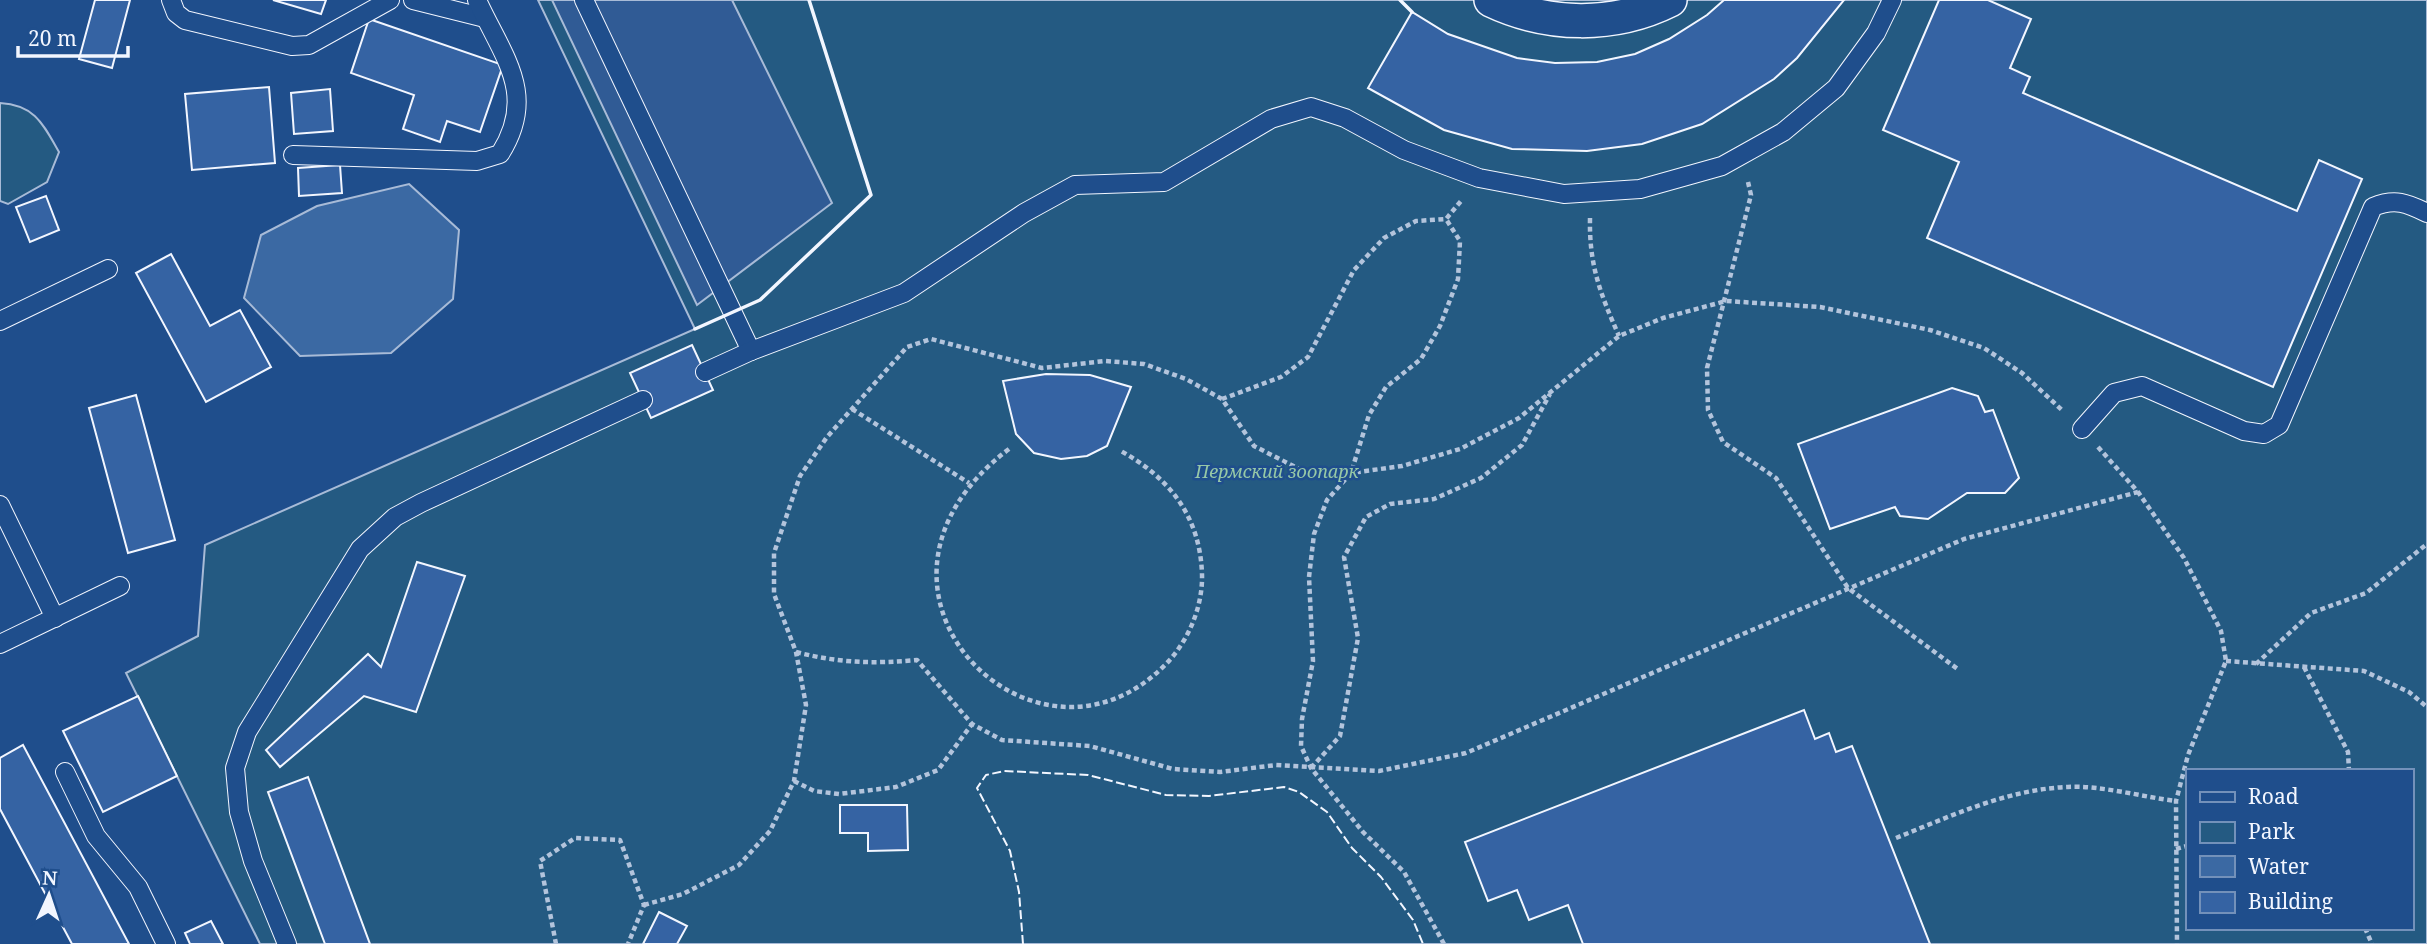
<svg xmlns="http://www.w3.org/2000/svg" width="2427" height="944" font-family="'Noto Serif',serif">
<style>
.green{fill:#245a82;stroke:#a8bbd7;stroke-width:2;fill-rule:evenodd}
.parking{fill:#305b95;stroke:#a8bbd7;stroke-width:2}
.water{fill:#3b69a3;stroke:#a8bbd7;stroke-width:2}
.building{fill:#3563a3;stroke:#f2f6ff;stroke-width:2}
.lines{fill:none;stroke-linecap:round;stroke-linejoin:round}
.lane-casing{stroke:#f2f6ff;stroke-width:20}
.street-casing{stroke:#f2f6ff;stroke-width:36}
.path{stroke:#b3c4dc;stroke-width:4.5;stroke-dasharray:5 3.5;stroke-linecap:butt}
.lane{stroke:#1f4e8c;stroke-width:18}
.street{stroke:#1f4e8c;stroke-width:33}
.fence{stroke:#f2f6ff;stroke-width:2;stroke-dasharray:9 3.5;stroke-linecap:butt}
.wall{stroke:#f2f6ff;stroke-width:3.5}
.labels{text-anchor:middle;stroke-width:5;stroke-linejoin:round;paint-order:stroke}
.park-label{font-size:18px;font-style:italic;fill:#97c8a6;stroke:#1f4e8c}
</style>
<rect width="100%" height="100%" fill="#1f4e8c"/>
<!-- green -->
<g class="green">
<path d="M 538,0 L 2427,0 L 2427,944 L 260,944 L 126,673 L 198,636 L 205,545 L 695,329 ZM 2187,771 L 2411,771 L 2411,928 L 2187,928 Z"/>
<path d="M 0,103 C 35,105 43,124 59,152 L 47,182 L 8,204 L 0,201 Z"/>
</g>
<!-- parking -->
<path class="parking" d="M 552,0 L 732,0 L 832,203 L 697,305 Z"/>
<!-- water -->
<path class="water" d="M 409,184 L 459,230 L 453,299 L 391,353 L 300,356 L 244,298 L 261,235 L 317,206 Z"/>
<!-- building -->
<g class="building">
<path d="M 95,0 L 130,0 L 112,68 L 79,59 Z"/>
<path d="M 273,0 L 326,0 L 321,14 Z"/>
<path d="M 1724,0 L 1844,0 L 1797,58 L 1774,79 L 1702,124 L 1642,144 L 1587,151 L 1512,149 L 1444,130 L 1368,88 L 1412,12 L 1448,34 L 1517,58 L 1555,63 L 1597,62 L 1635,54 L 1669,39 L 1707,15 Z"/>
<path d="M 1939,0 L 1988,0 L 2031,19 L 2010,68 L 2030,77 L 2023,93 L 2297,211 L 2319,160 L 2362,179 L 2273,387 L 1927,238 L 1959,162 L 1883,130 Z"/>
<path d="M 369,19 L 503,65 L 480,132 L 447,121 L 440,142 L 403,129 L 414,95 L 351,73 Z"/>
<path d="M 269,87 L 275,163 L 192,170 L 185,94 Z"/>
<path d="M 330,89 L 333,131 L 294,134 L 291,93 Z"/>
<path d="M 340,165 L 342,193 L 299,196 L 298,168 Z"/>
<path d="M 46,196 L 59,230 L 30,242 L 16,207 Z"/>
<path d="M 171,254 L 210,326 L 240,310 L 271,367 L 206,402 L 136,273 Z"/>
<path d="M 692,345 L 713,390 L 651,418 L 630,373 Z"/>
<path d="M 1046,374 L 1090,375 L 1131,387 L 1107,446 L 1087,456 L 1061,459 L 1034,453 L 1016,434 L 1003,381 Z"/>
<path d="M 1952,388 L 1978,396 L 1985,412 L 1993,410 L 2019,478 L 2005,493 L 1967,493 L 1928,519 L 1900,516 L 1895,507 L 1830,529 L 1798,444 Z"/>
<path d="M 136,395 L 175,540 L 128,553 L 89,408 Z"/>
<path d="M 417,562 L 465,576 L 416,712 L 364,696 L 280,767 L 266,750 L 368,654 L 381,667 Z"/>
<path d="M 138,696 L 177,776 L 103,812 L 63,731 Z"/>
<path d="M 1804,710 L 1815,739 L 1829,733 L 1836,752 L 1852,746 L 1930,944 L 1583,944 L 1568,905 L 1529,920 L 1517,890 L 1488,901 L 1465,842 Z"/>
<path d="M 23,745 L 129,944 L 72,944 L 0,809 L 0,758 Z"/>
<path d="M 308,777 L 370,944 L 325,944 L 268,792 Z"/>
<path d="M 840,805 L 907,805 L 908,850 L 868,851 L 868,833 L 840,833 Z"/>
<path d="M 659,912 L 687,926 L 677,944 L 643,944 Z"/>
<path d="M 211,921 L 223,944 L 190,944 L 185,933 Z"/>
</g>
<g class="lines">
<!-- lane casing -->
<g class="lane-casing">
<g id="lane">
<path d="M 171,0 L 176,13 L 185,20 L 292,46 L 309,45 L 390,0"/>
<path d="M 413,0 L 485,18"/>
<path d="M 584,0 L 751,351"/>
<path d="M 293,155 L 477,161 L 500,154 C 538,94 503,57 477,0"/>
<path d="M 0,321 L 108,269"/>
<path d="M 705,372 L 751,351 L 904,293 L 1024,213 L 1075,185 L 1164,182 L 1271,119 L 1311,107 L 1345,118 L 1404,150 L 1479,178 L 1564,194 L 1640,189 L 1722,166 L 1783,132 L 1836,88 L 1876,33 L 1892,0"/>
<path d="M 2082,429 L 2114,393 L 2142,386 L 2244,431 L 2264,434 L 2279,425 L 2373,207 C 2395,198 2407,203 2427,213"/>
<path d="M 0,505 L 55,618"/>
<path d="M 0,644 L 120,586"/>
<path d="M 65,772 L 96,836 L 138,887 L 166,944"/>
<path d="M 287,944 L 253,861 L 239,812 L 235,768 L 247,732 L 360,549 L 395,517 L 421,503 L 643,400"/>
</g>
</g>
<!-- street casing -->
<g class="street-casing">
<path id="street" d="M 1491,0 C 1548,27 1614,28 1670,0"/>
</g>
<!-- path -->
<g class="path">
<path d="M 1748,182 L 1751,195 L 1707,368 L 1708,410 L 1723,442 L 1776,478 L 1848,588 L 1959,670"/>
<path d="M 1590,218 C 1589,265 1600,293 1619,336"/>
<path d="M 1222,399 L 1281,377 L 1308,357 L 1354,270 L 1384,238 L 1416,221 L 1446,219 L 1461,201"/>
<path d="M 852,409 L 969,483"/>
<path d="M 2098,447 L 2138,492 L 2184,558 L 2221,631 L 2226,661 L 2188,755 L 2176,801 L 2177,944"/>
<path d="M 1009,449 C 825,588 1034,797 1165,665 C 1188,642 1203,607 1202,574 C 1200,516 1169,477 1119,450"/>
<path d="M 796,652 C 838,663 874,664 917,660 L 972,724 L 1002,740 L 1090,746 L 1173,769 L 1220,772 L 1276,765 L 1379,771 L 1466,753 L 1964,539 L 2138,492"/>
<path d="M 2226,661 L 2364,671 L 2409,692 L 2427,707"/>
<path d="M 2256,664 L 2311,613 L 2366,593 L 2427,544"/>
<path d="M 2304,667 L 2348,752 L 2349,771"/>
<path d="M 1311,768 L 1340,736 L 1358,638 L 1344,557 L 1366,517 L 1390,504 L 1434,499 L 1481,478 L 1522,445 L 1550,394"/>
<path d="M 794,781 L 814,791 L 839,794 L 896,787 L 938,770 L 972,724"/>
<path d="M 1896,838 C 1951,816 2008,789 2068,787 C 2100,785 2143,797 2176,801"/>
<path d="M 2176,849 L 2187,846"/>
<path d="M 644,905 L 683,894 L 739,865 L 770,831 L 794,781 L 806,705 L 796,652 L 774,594 L 774,553 L 800,476 L 827,437 L 907,347 L 931,339 L 1042,368 L 1105,361 L 1144,364 L 1186,379 L 1222,399 L 1254,446 L 1307,473 L 1351,473 L 1402,466 L 1460,449 L 1519,418 L 1619,336 L 1663,318 L 1726,301 L 1820,307 L 1930,330 L 1984,348 L 2022,373 L 2063,411"/>
<path d="M 2365,928 L 2372,944"/>
<path d="M 556,944 L 540,861 L 575,838 L 620,840 L 644,905 L 628,944"/>
<path d="M 1444,944 L 1404,872 L 1363,832 L 1311,768 L 1301,746 L 1302,719 L 1313,661 L 1309,577 L 1314,534 L 1327,500 L 1351,473 L 1369,415 L 1386,387 L 1421,359 L 1440,326 L 1458,279 L 1460,241 L 1446,219"/>
</g>
<!-- lane -->
<use href="#lane" class="lane"/>
<!-- street -->
<use href="#street" class="street"/>
<!-- fence -->
<path class="fence" d="M 1023,944 L 1019,892 L 1010,851 L 977,788 L 986,775 L 1004,771 L 1088,775 L 1166,795 L 1209,796 L 1284,787 L 1299,792 L 1327,812 L 1352,848 L 1381,877 L 1413,920 L 1423,944"/>
<!-- wall -->
<g class="wall">
<path d="M 1400,0 L 1412,12"/>
<path d="M 695,329 L 760,300 L 871,195 L 809,0"/>
</g>
</g>
<g class="labels">
<!-- park labels -->
<g class="park-label">
<text x="1277" y="478">Пермский зоопарк</text>
</g>
</g>
<!-- legend -->
<rect x="2186" y="769" width="228" height="161" fill="#1f4e8c" stroke="#7391ba" stroke-width="2"/>
<rect x="2200" y="792" width="35" height="10" fill="#1f4e8c" stroke="#7391ba" stroke-width="2"/>
<text x="2248" y="804" font-size="21" fill="#f2f6ff">Road</text>
<rect x="2200" y="822" width="35" height="21" fill="#245a82" stroke="#7391ba" stroke-width="2"/>
<text x="2248" y="839" font-size="21" fill="#f2f6ff">Park</text>
<rect x="2200" y="856" width="35" height="21" fill="#3b69a3" stroke="#7391ba" stroke-width="2"/>
<text x="2248" y="874" font-size="21" fill="#f2f6ff">Water</text>
<rect x="2200" y="892" width="35" height="21" fill="#3563a3" stroke="#7391ba" stroke-width="2"/>
<text x="2248" y="909" font-size="21" fill="#f2f6ff">Building</text>
<!-- north arrow -->
<g transform="translate(49 895) rotate(3)" stroke="#1f4e8c" stroke-width="5" paint-order="stroke">
<path d="M0-5L12 26L0 18L-12 26Z" fill="#f2f6ff"/>
<text y="-10" font-size="19" font-weight="bold" text-anchor="middle" fill="#f2f6ff">N</text>
</g>
<!-- scale -->
<path d="M18 46v10h110v-10" fill="none" stroke="#f2f6ff" stroke-width="3.5"/>
<text x="28" y="46" font-size="21" fill="#f2f6ff" stroke="#1f4e8c" stroke-width="5" paint-order="stroke">20 m</text>
</svg>
